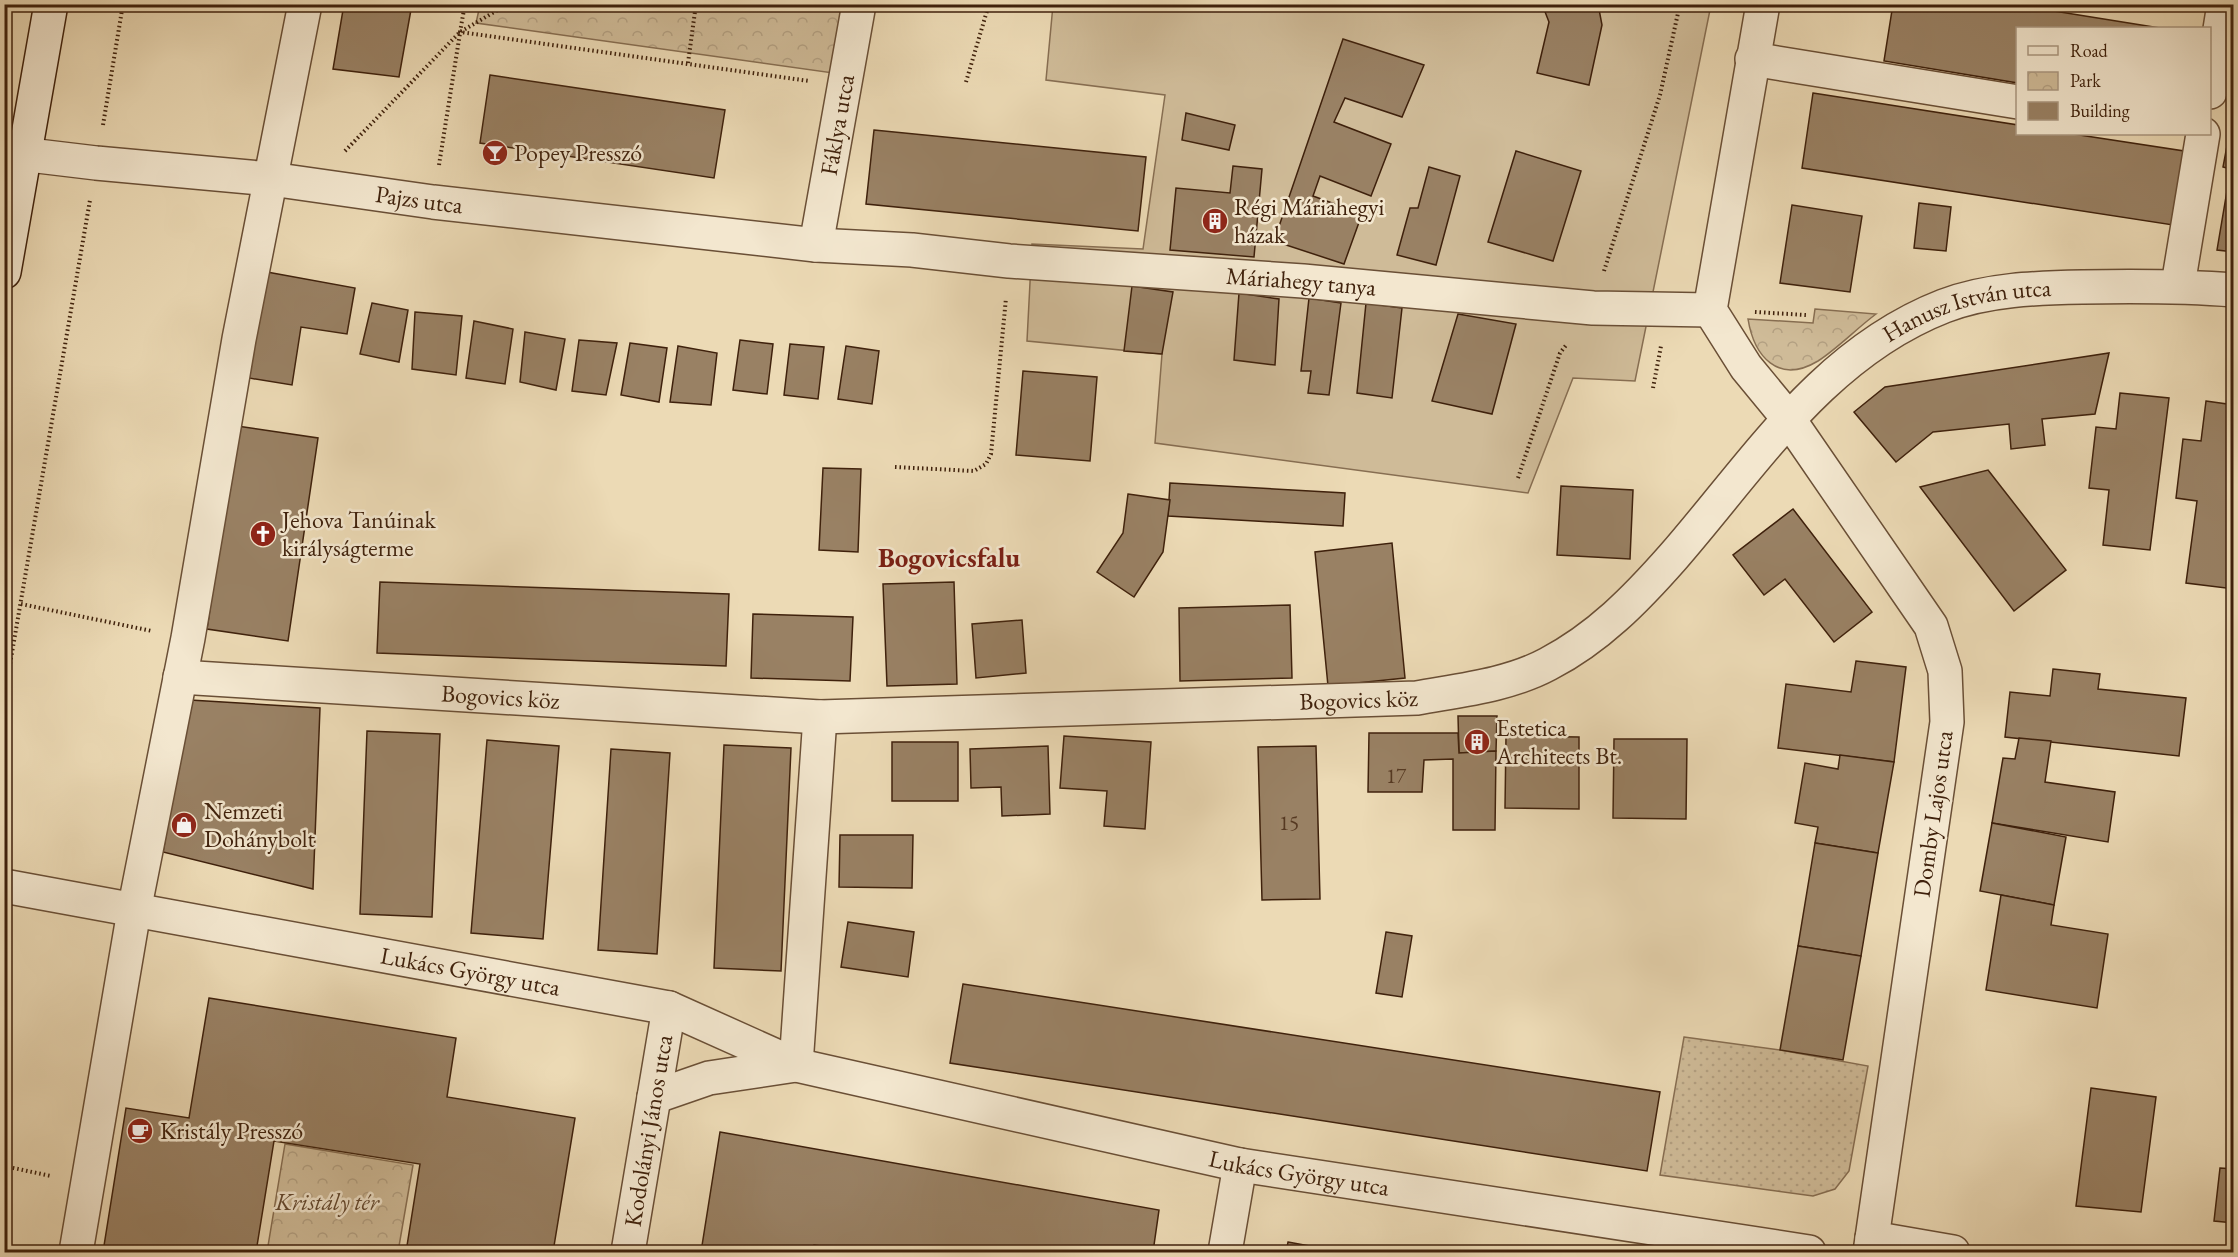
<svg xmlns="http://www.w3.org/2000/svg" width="2238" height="1257" font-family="'EB Garamond',serif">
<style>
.grass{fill:url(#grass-dots);stroke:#876e52;stroke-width:1.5}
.park{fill:url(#park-crowns);stroke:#876e52;stroke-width:1.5}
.garden{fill:#cfbb98;stroke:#876e52;stroke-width:1.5}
.building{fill:#998164;stroke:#3f210c;stroke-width:1.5}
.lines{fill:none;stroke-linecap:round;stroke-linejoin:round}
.street-casing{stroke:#6a4f36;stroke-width:36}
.secondary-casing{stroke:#3f210c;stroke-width:36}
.path{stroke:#3f210c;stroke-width:4;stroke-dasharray:1.5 3;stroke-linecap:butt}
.street{stroke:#f3e7cf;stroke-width:33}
.secondary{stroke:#f3e7cf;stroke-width:33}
.labels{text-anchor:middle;stroke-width:5;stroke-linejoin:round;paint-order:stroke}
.number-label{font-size:21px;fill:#563922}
.street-label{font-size:24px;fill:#3f210c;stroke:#f3e7cf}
.poi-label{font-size:24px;fill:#3f210c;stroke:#f3e7cf;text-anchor:start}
.park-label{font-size:24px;font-style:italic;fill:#63482f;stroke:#f3e7cf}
.quarter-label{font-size:27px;font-weight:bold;fill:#7a1f14;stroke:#f3e7cf}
</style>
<defs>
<pattern id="grass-dots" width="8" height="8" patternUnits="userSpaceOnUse" patternTransform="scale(1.5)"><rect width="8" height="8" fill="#cfbb98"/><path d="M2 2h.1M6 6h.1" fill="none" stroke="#b3a082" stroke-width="1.8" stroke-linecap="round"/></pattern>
<pattern id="park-crowns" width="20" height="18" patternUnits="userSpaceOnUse" patternTransform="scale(1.5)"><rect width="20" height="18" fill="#cfbb98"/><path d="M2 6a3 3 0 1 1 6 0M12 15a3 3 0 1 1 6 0" fill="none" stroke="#b3a082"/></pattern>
</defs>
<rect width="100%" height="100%" fill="#ecdab5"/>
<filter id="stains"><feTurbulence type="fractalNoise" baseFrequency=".00333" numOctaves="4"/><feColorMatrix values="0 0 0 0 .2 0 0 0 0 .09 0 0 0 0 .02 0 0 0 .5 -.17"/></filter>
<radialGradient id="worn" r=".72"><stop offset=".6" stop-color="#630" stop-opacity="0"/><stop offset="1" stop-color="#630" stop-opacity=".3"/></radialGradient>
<!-- grass -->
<path class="grass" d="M 1684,1037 L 1780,1050 L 1868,1066 L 1849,1171 L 1835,1189 L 1813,1196 L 1660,1175 Z"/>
<!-- park -->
<g class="park">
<path d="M 480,5 L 844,5 L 833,73 L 476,23 Z"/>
<path d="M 1815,309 L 1876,314 C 1856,329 1838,348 1818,361 C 1778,385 1754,356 1748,319 L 1813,323 Z"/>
<path d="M 285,1144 L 413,1165 L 398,1252 L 267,1252 Z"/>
</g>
<!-- garden -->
<path class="garden" d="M 1053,5 L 1711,5 L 1635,381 L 1573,378 L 1528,493 L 1155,443 L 1162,354 L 1027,341 L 1032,244 L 1143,249 L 1165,95 L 1046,80 Z"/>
<!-- building -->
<g class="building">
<path d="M 344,4 L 412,4 L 399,77 L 333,69 Z"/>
<path d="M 1542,4 L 1598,4 L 1602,25 L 1589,85 L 1537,73 L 1549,22 Z"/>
<path d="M 1893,4 L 2010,4 L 2160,28 L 2018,28 L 2018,83 L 1884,61 Z"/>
<path d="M 1343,39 L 1424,65 L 1402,117 L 1345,98 L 1334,122 L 1391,144 L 1371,196 L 1320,176 L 1313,196 L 1362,214 L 1344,264 L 1274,241 Z"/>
<path d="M 490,75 L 725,110 L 714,178 L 480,143 Z"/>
<path d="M 1813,93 L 2018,125 L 2018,134 L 2073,134 L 2184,151 L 2173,225 L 1802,168 Z"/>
<path d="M 1186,113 L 1235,125 L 1229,150 L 1182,140 Z"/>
<path d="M 874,130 L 1146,157 L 1138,231 L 866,204 Z"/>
<path d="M 2230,130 L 2234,131 L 2234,170 L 2223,167 Z"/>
<path d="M 1516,151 L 1581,171 L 1553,261 L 1488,242 Z"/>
<path d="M 1233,166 L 1262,169 L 1254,257 L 1170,250 L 1176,188 L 1230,193 Z"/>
<path d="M 1429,167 L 1460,176 L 1436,265 L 1397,255 L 1410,208 L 1418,208 Z"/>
<path d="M 2229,179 L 2234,180 L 2234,252 L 2217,250 Z"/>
<path d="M 1919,203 L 1951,207 L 1946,251 L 1914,248 Z"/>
<path d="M 1792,205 L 1862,216 L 1850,292 L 1780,283 Z"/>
<path d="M 267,272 L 355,288 L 347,334 L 301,327 L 292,385 L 249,378 Z"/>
<path d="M 1132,286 L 1173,292 L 1162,354 L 1124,351 Z"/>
<path d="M 1239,293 L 1279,299 L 1275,365 L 1234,360 Z"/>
<path d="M 1309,298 L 1341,303 L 1329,395 L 1308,393 L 1311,371 L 1301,371 Z"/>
<path d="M 372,303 L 408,310 L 399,362 L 360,354 Z"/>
<path d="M 1366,303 L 1402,308 L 1392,398 L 1357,393 Z"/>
<path d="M 415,312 L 462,316 L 456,375 L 412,369 Z"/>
<path d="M 1458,314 L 1516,324 L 1492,414 L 1432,401 Z"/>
<path d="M 474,321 L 513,329 L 505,384 L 466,378 Z"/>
<path d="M 525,332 L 565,339 L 556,390 L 520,382 Z"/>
<path d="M 579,340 L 617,343 L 606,395 L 572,391 Z"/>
<path d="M 740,340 L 773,344 L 767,394 L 733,390 Z"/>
<path d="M 630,343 L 667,348 L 659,402 L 621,395 Z"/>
<path d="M 790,344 L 824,347 L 818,399 L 784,395 Z"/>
<path d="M 678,346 L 717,353 L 711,405 L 670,402 Z"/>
<path d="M 846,346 L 879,351 L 872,404 L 838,399 Z"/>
<path d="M 2109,353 L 2095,414 L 2042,419 L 2045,445 L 2011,449 L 2009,424 L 1933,432 L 1896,462 L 1854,412 L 1885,387 Z"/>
<path d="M 1023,371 L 1097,377 L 1090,461 L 1016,455 Z"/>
<path d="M 2120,393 L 2169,398 L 2150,550 L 2103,545 L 2109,490 L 2089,488 L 2096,427 L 2116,429 Z"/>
<path d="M 2206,401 L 2234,405 L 2234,589 L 2186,583 L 2197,501 L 2176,498 L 2183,439 L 2201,441 Z"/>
<path d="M 237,426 L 318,438 L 288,641 L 207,629 Z"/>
<path d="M 823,468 L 861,469 L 858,552 L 819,550 Z"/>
<path d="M 1988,470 L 2066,570 L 2014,611 L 1920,487 Z"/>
<path d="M 1170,483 L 1345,493 L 1343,526 L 1168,516 Z"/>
<path d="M 1561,486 L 1633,490 L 1630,559 L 1557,555 Z"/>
<path d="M 1128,494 L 1170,500 L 1163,552 L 1134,597 L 1097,572 L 1123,533 Z"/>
<path d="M 1793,509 L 1872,612 L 1834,642 L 1785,579 L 1764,595 L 1733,555 Z"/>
<path d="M 1392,543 L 1405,678 L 1328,686 L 1315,552 Z"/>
<path d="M 380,582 L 729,594 L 726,666 L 377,653 Z"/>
<path d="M 954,582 L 957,684 L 887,686 L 883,584 Z"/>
<path d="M 1290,605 L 1292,678 L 1180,681 L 1179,608 Z"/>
<path d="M 753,614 L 853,617 L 850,681 L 751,678 Z"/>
<path d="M 1022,620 L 1026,673 L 976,678 L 972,624 Z"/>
<path d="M 1856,661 L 1906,667 L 1894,762 L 1778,748 L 1786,684 L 1851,692 Z"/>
<path d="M 2053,669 L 2100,674 L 2098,689 L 2186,698 L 2179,756 L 2005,737 L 2010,692 L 2050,696 Z"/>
<path d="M 190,700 L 320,708 L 313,889 L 163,852 Z"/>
<path d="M 1458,716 L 1497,716 L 1496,751 L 1459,753 Z"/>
<path d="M 367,731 L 440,734 L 432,917 L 360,914 Z"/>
<path d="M 1369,733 L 1458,733 L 1459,753 L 1496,751 L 1495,830 L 1453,830 L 1453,759 L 1424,760 L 1422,792 L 1368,792 Z"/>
<path d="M 1064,736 L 1151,742 L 1145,829 L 1104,826 L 1107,791 L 1060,788 Z"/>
<path d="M 1506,736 L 1579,737 L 1579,809 L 1505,808 Z"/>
<path d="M 2019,738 L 2051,741 L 2045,782 L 2115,792 L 2108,842 L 1992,823 L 2003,758 L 2015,759 Z"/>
<path d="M 1614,739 L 1687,739 L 1686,819 L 1613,818 Z"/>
<path d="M 487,740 L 559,746 L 543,939 L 471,933 Z"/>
<rect x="892" y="742" width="66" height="59"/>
<path d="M 724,745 L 791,748 L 781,971 L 714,968 Z"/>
<path d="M 1048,746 L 1050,814 L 1002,816 L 1001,787 L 971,788 L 970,749 Z"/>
<path d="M 1316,746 L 1320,899 L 1262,900 L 1258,747 Z"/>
<path d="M 611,749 L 670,753 L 657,954 L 598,950 Z"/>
<path d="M 1840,755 L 1894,762 L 1878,853 L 1815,843 L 1818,827 L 1795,823 L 1805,763 L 1838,769 Z"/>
<path d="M 1992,823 L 2066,837 L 2054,905 L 1980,891 Z"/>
<path d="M 840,835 L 913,835 L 912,888 L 839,887 Z"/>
<path d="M 1815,843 L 1878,853 L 1861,956 L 1798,946 Z"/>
<path d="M 2001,895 L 2054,905 L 2051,925 L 2108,934 L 2097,1008 L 1986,990 Z"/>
<path d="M 848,922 L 914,932 L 908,977 L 841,967 Z"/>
<path d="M 1386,932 L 1412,936 L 1402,997 L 1376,993 Z"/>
<path d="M 1798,946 L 1861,956 L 1843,1060 L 1780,1050 Z"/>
<path d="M 963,984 L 1660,1092 L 1647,1171 L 950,1063 Z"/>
<path d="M 209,998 L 456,1038 L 447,1097 L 575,1118 L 553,1252 L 406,1252 L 420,1164 L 274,1141 L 256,1252 L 103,1252 L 126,1108 L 189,1118 Z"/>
<path d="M 2091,1088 L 2156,1097 L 2141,1212 L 2076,1206 Z"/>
<path d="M 720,1132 L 1159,1210 L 1153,1252 L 870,1252 L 814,1245 L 813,1252 L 701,1252 Z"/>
<path d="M 2220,1168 L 2234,1169 L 2234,1223 L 2214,1221 Z"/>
<path d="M 1288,1242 L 1342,1252 L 1286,1252 Z"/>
</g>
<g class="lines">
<!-- street casing -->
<g class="street-casing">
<g id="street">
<path d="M 1763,4 L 1710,310 L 1746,367 L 1788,418 L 1931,626 L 1945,671 L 1947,722 L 1870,1252"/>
<path d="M 1752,59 L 2018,102"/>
<path d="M 2210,92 L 2224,4"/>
<path id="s1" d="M 4,152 L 96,163 L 271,179 L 433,202 L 816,245 L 912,250 L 1009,261 L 1303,281 L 1593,308 L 1710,310"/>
<path id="s2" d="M 816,245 L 859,4"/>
<path d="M 2178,285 L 2203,134"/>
<path id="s3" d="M 180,677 L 820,717 L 1417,698 C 1461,690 1509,685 1548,664 C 1598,638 1636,599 1673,557 C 1754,464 1823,353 1944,306 C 1988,289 2037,288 2083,287 C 2134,286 2183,286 2234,290"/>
<path id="s4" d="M 4,886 L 669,1008 L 796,1065 L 1240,1165 L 1809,1252"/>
<path d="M 654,1097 L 709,1078 L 796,1065 L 820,717"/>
<path d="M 1872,1238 L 1953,1252"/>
<path d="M 76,1252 L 134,911 L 188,638 L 239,339 L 305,4"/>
<path id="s5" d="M 628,1252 L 669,1008"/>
<path d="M 1225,1252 L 1240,1165"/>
</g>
</g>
<!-- secondary casing -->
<g class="secondary-casing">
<path id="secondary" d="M 4,272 L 51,4"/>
</g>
<!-- path -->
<g class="path">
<path d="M 465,4 L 460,32 L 809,81"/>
<path d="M 688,63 L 696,4"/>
<path d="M 966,82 L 989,4"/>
<path d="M 103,125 L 123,4"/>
<path d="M 345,151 L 460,32 L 508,4"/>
<path d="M 439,165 L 460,33"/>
<path d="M 1604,271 L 1660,95 L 1680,4"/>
<path d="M 1755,312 L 1806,315"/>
<path d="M 1653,388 L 1661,346"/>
<path d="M 895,467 L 974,471 L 986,464 L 991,454 L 1006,298"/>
<path d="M 1518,478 L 1560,353 L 1567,344"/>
<path d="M 21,604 L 152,631"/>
<path d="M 4,699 L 90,200"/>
<path d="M 4,1166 L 51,1176"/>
</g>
<!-- street -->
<use href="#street" class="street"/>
<!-- secondary -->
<use href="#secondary" class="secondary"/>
</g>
<!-- icons -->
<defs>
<g id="bar-disc" transform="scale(1.35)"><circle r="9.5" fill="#8f2418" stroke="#f3e7cf"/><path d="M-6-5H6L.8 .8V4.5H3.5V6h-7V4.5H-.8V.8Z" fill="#fff"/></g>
<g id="building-disc" transform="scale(1.35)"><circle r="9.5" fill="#8f2418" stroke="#f3e7cf"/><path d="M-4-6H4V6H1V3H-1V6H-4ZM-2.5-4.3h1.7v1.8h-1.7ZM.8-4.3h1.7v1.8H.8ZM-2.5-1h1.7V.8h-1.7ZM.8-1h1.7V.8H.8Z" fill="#fff"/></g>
<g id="church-disc" transform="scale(1.35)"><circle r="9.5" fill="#8f2418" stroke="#f3e7cf"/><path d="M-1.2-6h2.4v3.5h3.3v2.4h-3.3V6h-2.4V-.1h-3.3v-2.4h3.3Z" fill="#fff"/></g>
<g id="shop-disc" transform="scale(1.35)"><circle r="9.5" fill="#8f2418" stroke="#f3e7cf"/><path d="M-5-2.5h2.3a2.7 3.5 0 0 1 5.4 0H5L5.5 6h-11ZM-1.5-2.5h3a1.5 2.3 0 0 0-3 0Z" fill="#fff"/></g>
<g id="cafe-disc" transform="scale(1.35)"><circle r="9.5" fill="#8f2418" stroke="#f3e7cf"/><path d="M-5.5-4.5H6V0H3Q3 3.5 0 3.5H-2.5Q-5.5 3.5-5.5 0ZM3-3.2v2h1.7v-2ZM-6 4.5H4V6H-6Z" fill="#fff"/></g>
</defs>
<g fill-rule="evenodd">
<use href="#bar-disc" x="495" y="153"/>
<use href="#building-disc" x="1215" y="221"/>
<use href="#church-disc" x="263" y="534"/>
<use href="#building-disc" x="1477" y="742"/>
<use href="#shop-disc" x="184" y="825"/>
<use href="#cafe-disc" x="140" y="1131"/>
</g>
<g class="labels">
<!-- number labels -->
<g class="number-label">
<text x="1396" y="783">17</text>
<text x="1289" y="830">15</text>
</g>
<!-- street labels -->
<g class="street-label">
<text dy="8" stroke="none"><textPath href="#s2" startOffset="122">Fáklya utca</textPath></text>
<text dy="8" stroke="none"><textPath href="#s1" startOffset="418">Pajzs utca</textPath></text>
<text dy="8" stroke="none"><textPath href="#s1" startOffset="1304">Máriahegy tanya</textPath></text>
<text dy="8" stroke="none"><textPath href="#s3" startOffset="1935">Hanusz István utca</textPath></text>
<text dy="8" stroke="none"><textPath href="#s3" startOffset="321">Bogovics köz</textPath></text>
<text dy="8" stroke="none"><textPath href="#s3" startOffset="1180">Bogovics köz</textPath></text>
<text transform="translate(1933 814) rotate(-82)" y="8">Domby Lajos utca</text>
<text dy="8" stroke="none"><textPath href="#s4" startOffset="474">Lukács György utca</textPath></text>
<text dy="8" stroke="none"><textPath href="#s5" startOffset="123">Kodolányi János utca</textPath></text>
<text dy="8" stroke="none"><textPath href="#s4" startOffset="1330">Lukács György utca</textPath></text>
</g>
<!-- poi labels -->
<g class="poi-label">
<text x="514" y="161">Popey Presszó</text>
<text x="1234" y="215">Régi Máriahegyi<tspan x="1234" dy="28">házak</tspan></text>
<text x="282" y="528">Jehova Tanúinak<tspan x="282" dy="28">királyságterme</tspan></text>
<text x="1496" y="736">Estetica<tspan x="1496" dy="28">Architects Bt.</tspan></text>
<text x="204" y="819">Nemzeti<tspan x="204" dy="28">Dohánybolt</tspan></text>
<text x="160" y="1139">Kristály Presszó</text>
</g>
<!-- park labels -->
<g class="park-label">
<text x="327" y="1210">Kristály tér</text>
</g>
<!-- quarter labels -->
<g class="quarter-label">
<text x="949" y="567">Bogovicsfalu</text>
</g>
</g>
<!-- margin -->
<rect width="2238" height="1257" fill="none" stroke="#ecdab5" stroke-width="24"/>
<rect x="6" y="6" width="2226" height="1245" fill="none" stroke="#3f210c" stroke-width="3"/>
<rect x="12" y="12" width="2214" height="1233" fill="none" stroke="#3f210c" stroke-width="1.5"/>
<!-- legend -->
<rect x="2016" y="27" width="195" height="108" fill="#f3e7cf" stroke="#ab9881" stroke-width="1.5"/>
<rect x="2028" y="46" width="30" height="9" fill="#f3e7cf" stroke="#ab9881" stroke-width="1.5"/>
<text x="2070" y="57" font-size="18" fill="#3f210c">Road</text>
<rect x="2028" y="72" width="30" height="18" fill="url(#park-crowns)" stroke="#ab9881" stroke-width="1.5"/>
<text x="2070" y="87" font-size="18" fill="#3f210c">Park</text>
<rect x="2028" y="102" width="30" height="18" fill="#998164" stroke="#ab9881" stroke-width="1.5"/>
<text x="2070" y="117" font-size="18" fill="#3f210c">Building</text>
<rect width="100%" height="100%" filter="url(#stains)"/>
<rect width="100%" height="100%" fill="url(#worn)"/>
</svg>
